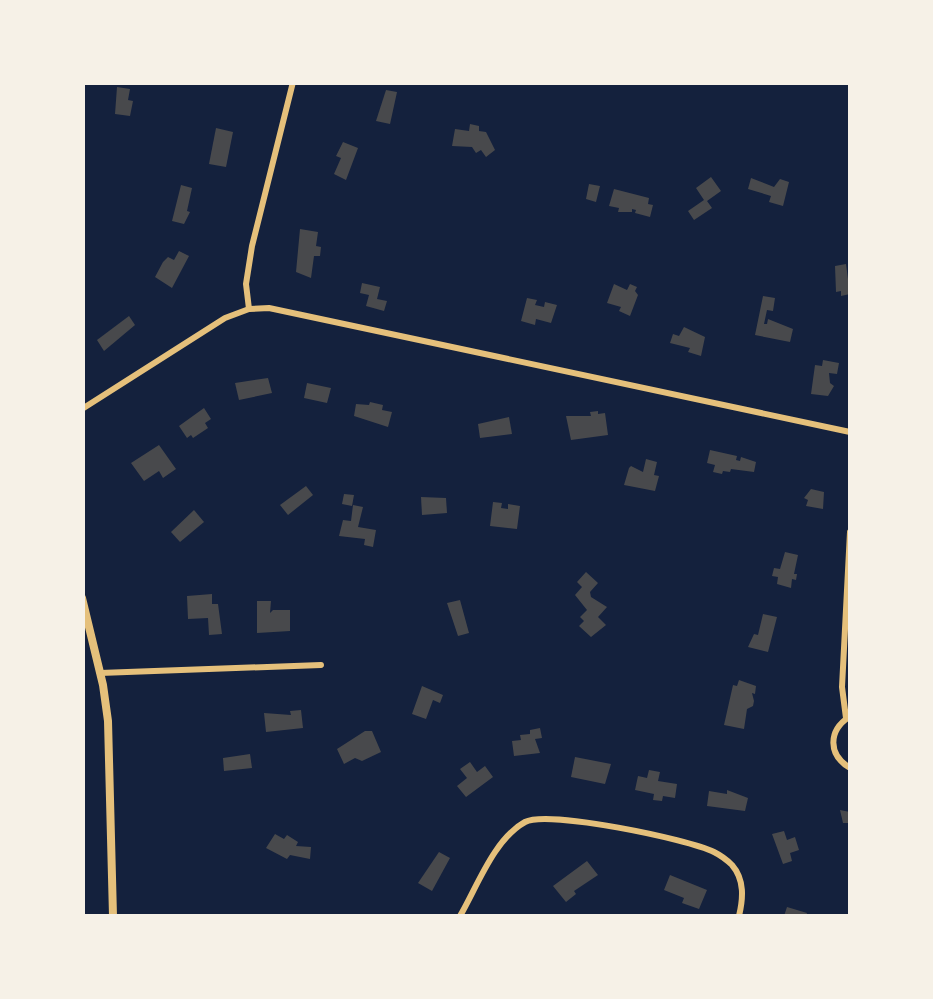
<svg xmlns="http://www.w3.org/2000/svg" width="933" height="999" font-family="Commissioner,sans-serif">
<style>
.building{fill:#48494c}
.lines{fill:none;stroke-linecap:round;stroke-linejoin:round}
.minor{stroke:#e5c07b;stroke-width:6}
.tertiary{stroke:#e5c07b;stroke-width:8}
</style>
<rect width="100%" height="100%" fill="#14213d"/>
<!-- building -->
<g class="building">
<path d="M 117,87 L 130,89 L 128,100 L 133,101 L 130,116 L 115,114 Z"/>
<path d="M 386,90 L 397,92 L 390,124 L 376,121 Z"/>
<path d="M 470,124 L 479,126 L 479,131 L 486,132 L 495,150 L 486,157 L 481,150 L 476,153 L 472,147 L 452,146 L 455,129 L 469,131 Z"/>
<path d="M 216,128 L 233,132 L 226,167 L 209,164 Z"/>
<path d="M 343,142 L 358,148 L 346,180 L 334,174 L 341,158 L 336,156 Z"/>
<path d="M 711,177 L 721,191 L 707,201 L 712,208 L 694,220 L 688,211 L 704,200 L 696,188 Z"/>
<path d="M 751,178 L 774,187 L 780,179 L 789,182 L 783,206 L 769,202 L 771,196 L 748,189 Z"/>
<path d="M 589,184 L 600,186 L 596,202 L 586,199 Z"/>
<path d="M 181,185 L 192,188 L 187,211 L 190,212 L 184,224 L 172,221 Z"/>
<path d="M 614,189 L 649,198 L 648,204 L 653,205 L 650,217 L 635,213 L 636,210 L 632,209 L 632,212 L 618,212 L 619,208 L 609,206 Z"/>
<path d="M 300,229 L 318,232 L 316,246 L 321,247 L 320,256 L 314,256 L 311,278 L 296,272 Z"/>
<path d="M 179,251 L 189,256 L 172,288 L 155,277 L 163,262 L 168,257 L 174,260 Z"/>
<path d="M 846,264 L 850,294 L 841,296 L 841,291 L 836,292 L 835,266 Z"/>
<path d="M 362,283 L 380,287 L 377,299 L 387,301 L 384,311 L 366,306 L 369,295 L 360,293 Z"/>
<path d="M 614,284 L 627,290 L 630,284 L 637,287 L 635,291 L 638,295 L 630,316 L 619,311 L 621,307 L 607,303 Z"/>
<path d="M 763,296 L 775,298 L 773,311 L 767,310 L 764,324 L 767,324 L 768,319 L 793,329 L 790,342 L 755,335 Z"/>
<path d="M 527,298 L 537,300 L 535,305 L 544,307 L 545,302 L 557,305 L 551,323 L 536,319 L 535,325 L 521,321 Z"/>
<path d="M 129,316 L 135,325 L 104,351 L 97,340 Z"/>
<path d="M 684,327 L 705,337 L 701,356 L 688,352 L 690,348 L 670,343 L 673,334 L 679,336 Z"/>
<path d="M 823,360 L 839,363 L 837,374 L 829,373 L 830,383 L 834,386 L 828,396 L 811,394 L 815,365 L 822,366 Z"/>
<path d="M 268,378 L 272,393 L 239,400 L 235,383 Z"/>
<path d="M 307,383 L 331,388 L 327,403 L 304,398 Z"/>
<path d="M 370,402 L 383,405 L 382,410 L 392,412 L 388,427 L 354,416 L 356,404 L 369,405 Z"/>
<path d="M 204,408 L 211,419 L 205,423 L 208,428 L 193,438 L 191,435 L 187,438 L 179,426 Z"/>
<path d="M 598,411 L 598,414 L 605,413 L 608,435 L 571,440 L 566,416 L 591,416 L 590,412 Z"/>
<path d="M 509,417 L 512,434 L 480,438 L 478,424 Z"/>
<path d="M 159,445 L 176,469 L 163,478 L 159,471 L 144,481 L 131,463 Z"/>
<path d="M 710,450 L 737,456 L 736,460 L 740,461 L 741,457 L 756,462 L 754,472 L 731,469 L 730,472 L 723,471 L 722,474 L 713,472 L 715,465 L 707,463 Z"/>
<path d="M 646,459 L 657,462 L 654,475 L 659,476 L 655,491 L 624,485 L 629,468 L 631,466 L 643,472 Z"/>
<path d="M 306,486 L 313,495 L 288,515 L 280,505 Z"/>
<path d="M 811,489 L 824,492 L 823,509 L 806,506 L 808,500 L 804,498 Z"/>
<path d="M 344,494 L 354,495 L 352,506 L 342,504 Z"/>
<path d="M 421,497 L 446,498 L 447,513 L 422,515 Z"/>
<path d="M 493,502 L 502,503 L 501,508 L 508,509 L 508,504 L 520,506 L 517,529 L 490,526 Z"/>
<path d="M 353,505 L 363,507 L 358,527 L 376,530 L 373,547 L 364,545 L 365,539 L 339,536 L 343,520 L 351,521 Z"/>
<path d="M 194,510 L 204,522 L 180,542 L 171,532 Z"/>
<path d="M 785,552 L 798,555 L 794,574 L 797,574 L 796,580 L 792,579 L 791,588 L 777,584 L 778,577 L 772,576 L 774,568 L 780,569 Z"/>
<path d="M 586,572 L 598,583 L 590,592 L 591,597 L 607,607 L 598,617 L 606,625 L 591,637 L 579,626 L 584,621 L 580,617 L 587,610 L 575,595 L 582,587 L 577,582 Z"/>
<path d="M 212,594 L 212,604 L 218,604 L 222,634 L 209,635 L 208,618 L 188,619 L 187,596 Z"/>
<path d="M 460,600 L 469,633 L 458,636 L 447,603 Z"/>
<path d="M 257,601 L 271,601 L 270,613 L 273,610 L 290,610 L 290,631 L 257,633 Z"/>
<path d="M 763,614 L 777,617 L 768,652 L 748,647 L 754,634 L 758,635 Z"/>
<path d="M 739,680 L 756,686 L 755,694 L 752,693 L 754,701 L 753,706 L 747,709 L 744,729 L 724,725 L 733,685 L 737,686 Z"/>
<path d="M 422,686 L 443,695 L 440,703 L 433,700 L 426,719 L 412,714 Z"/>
<path d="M 301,710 L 303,728 L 266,732 L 264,713 L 291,715 L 290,711 Z"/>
<path d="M 540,728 L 542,738 L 535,739 L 540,753 L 514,756 L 512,741 L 521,740 L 520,735 L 530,734 L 530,730 Z"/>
<path d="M 365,731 L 372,731 L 381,752 L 362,761 L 355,758 L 344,764 L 337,749 Z"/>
<path d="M 250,754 L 252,768 L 224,771 L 223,758 Z"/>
<path d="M 575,757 L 611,764 L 605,784 L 571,777 Z"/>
<path d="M 470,762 L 477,772 L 485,766 L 493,777 L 466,797 L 457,786 L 467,778 L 460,769 Z"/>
<path d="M 649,770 L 660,772 L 658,781 L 677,784 L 675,798 L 663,796 L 662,801 L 653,800 L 654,794 L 635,790 L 638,776 L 647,778 Z"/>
<path d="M 727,790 L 748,798 L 745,811 L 707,806 L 709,791 L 727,794 Z"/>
<path d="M 840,810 L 850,812 L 850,823 L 843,823 Z"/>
<path d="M 784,831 L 787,840 L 795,837 L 799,850 L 790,853 L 792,861 L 783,864 L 772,834 Z"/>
<path d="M 275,834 L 284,839 L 287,835 L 298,842 L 296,846 L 311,847 L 310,859 L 290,855 L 287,859 L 266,848 Z"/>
<path d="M 439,852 L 450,858 L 432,891 L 418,883 Z"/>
<path d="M 587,861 L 598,875 L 574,891 L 576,894 L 566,902 L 553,886 Z"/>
<path d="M 670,875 L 707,890 L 699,909 L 682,903 L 684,898 L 664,890 Z"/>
<path d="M 787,907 L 807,913 L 806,916 L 784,916 Z"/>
</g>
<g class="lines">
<!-- minor -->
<g class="minor">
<path d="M 249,309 L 246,284 L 252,246 L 293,82"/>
<path d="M 82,409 L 225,318 L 249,309 L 269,308 L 850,432"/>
<path d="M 100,673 L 321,665"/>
<path d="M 849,717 C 828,731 828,755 850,768"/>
<path d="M 846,718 L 842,687 L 850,532"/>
<path d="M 460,916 C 477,887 494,839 525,822 C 548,810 688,839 714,852 C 720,855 727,860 732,865 C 745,880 743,899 739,916"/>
</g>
<!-- tertiary -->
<path class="tertiary" d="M 82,598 L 103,685 L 108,721 L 113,916"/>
</g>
<!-- border -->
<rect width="933" height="999" fill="none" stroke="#f6f1e7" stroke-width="170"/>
</svg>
